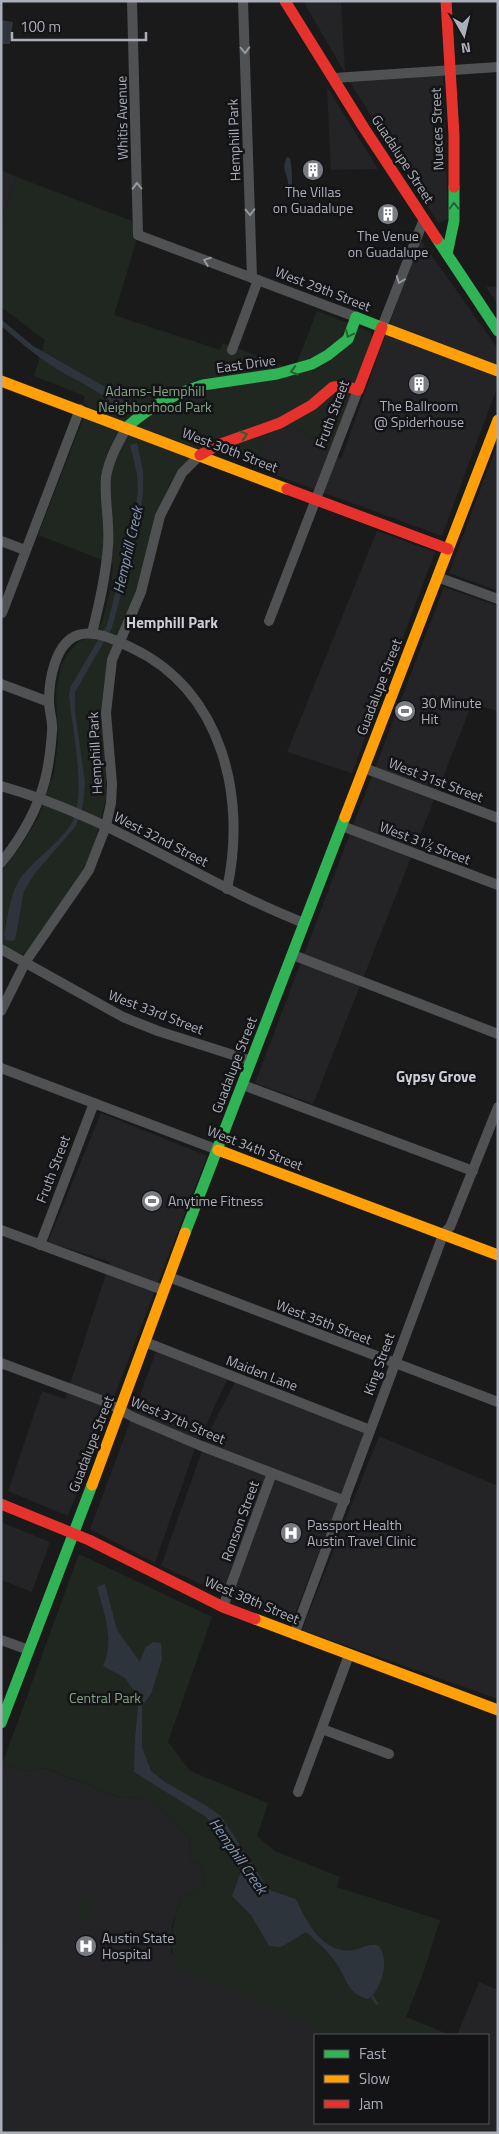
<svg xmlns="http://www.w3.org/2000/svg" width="499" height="2134" font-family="'Titillium Web',sans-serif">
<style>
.built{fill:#242426}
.green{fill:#202721}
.water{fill:#2d343b}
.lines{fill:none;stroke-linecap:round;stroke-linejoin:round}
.stream{stroke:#2d343b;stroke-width:2.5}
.street{stroke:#505153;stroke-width:10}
.fast{stroke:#30b455;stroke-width:11}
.slow{stroke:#ff9f0a;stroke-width:11}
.jam{stroke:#e5322d;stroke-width:11}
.oneway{stroke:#9498a0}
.oneway2{stroke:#226436}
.labels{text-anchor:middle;stroke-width:5;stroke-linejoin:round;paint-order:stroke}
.street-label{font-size:14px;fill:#abafba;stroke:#141416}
.poi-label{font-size:14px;fill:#abafba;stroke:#141416;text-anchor:start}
.park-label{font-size:14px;fill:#83a487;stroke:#141416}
.water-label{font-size:15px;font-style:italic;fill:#849ab3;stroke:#141416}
.neighbourhood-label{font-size:15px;font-weight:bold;fill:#ccced6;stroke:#141416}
</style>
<rect width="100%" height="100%" fill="#1a1a1a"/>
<!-- built -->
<g class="built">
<path d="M 303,1 L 341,1 L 345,73 Z"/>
<path d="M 443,74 L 448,219 L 438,223 L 348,79 Z"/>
<path d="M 327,87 L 378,169 L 331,170 Z"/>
<path d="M 1,170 L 17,177 L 1,221 Z"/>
<path d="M 420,239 L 498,349 L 498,385 L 442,536 L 256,468 L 263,436 L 292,425 L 341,459 Z"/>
<path d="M 498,286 L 498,305 L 486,287 Z"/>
<path d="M 498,442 L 498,591 L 449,573 Z"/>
<path d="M 377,531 L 435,552 L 352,773 L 287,752 Z"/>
<path d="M 444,587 L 498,606 L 498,711 L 472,704 L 313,1104 L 255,1083 Z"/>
<path d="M 101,1113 L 207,1156 L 68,1516 L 8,1491 L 42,1391 L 65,1399 L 110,1262 L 48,1242 Z"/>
<path d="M 156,1352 L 228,1378 L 194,1451 L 155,1563 L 90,1529 Z"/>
<path d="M 236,1380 L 365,1434 L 291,1624 L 161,1566 L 208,1434 Z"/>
<path d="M 379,1436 L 498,1486 L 498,1699 L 302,1630 Z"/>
<path d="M 1,1522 L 50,1542 L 32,1592 L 1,1580 Z"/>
<path d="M 3,1762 L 24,1771 L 44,1768 L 122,1798 L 138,1797 L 151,1801 L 174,1820 L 189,1838 L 191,1861 L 199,1864 L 205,1873 L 202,1888 L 181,1898 L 172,1925 L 171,1953 L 307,2023 L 320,2035 L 315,2035 L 315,2123 L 488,2123 L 488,2035 L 457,2035 L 479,1982 L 498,1990 L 498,2133 L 1,2133 Z"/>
</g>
<!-- green -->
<g class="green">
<path d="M 17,177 L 132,221 L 136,242 L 114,315 L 220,350 L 223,343 L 294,370 L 317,311 L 371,332 L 373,341 L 331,452 L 292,425 L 263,436 L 256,468 L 208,445 L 199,448 L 184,464 L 170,483 L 159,509 L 142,578 L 102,707 L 106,774 L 106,799 L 93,849 L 82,874 L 25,953 L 22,954 L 1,945 L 1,872 L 24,841 L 38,818 L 54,773 L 58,742 L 56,692 L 61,665 L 68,653 L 78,642 L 93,635 L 102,622 L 111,588 L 113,564 L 38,535 L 88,406 L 83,403 L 85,396 L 34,376 L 45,340 L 1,307 L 1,221 Z"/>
<path d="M 79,1554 L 212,1617 L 168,1742 L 190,1771 L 268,1803 L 257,1836 L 275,1851 L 340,1877 L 337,1887 L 440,1920 L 423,1974 L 406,2017 L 450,2035 L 320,2035 L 307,2023 L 175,1966 C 168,1941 173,1922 181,1898 L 202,1888 L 205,1873 L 199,1864 L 191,1861 L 189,1838 L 174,1820 L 151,1801 L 138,1797 L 122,1798 L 45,1768 L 24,1771 L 3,1762 Z"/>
<path d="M 84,1893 L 95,1897 L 86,1920 L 75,1916 Z"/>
</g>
<!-- water -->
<g class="water">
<path d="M 1,20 L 13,22 L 10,44 L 2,44 Z"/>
<path d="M 287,157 L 290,158 C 292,167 292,177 292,186 L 288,186 C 289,174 280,171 287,157 Z"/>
<path d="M 1,319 L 33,346 L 114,392 L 124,402 L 128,409 L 121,413 C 104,391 77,382 54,367 C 35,355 19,341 1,326 Z"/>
<path d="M 137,443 L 143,471 L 143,492 L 140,518 L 130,564 L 136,568 L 128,568 L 112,628 L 75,692 L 75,711 L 85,783 L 83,804 L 76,826 L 35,873 L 24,891 L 15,940 L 11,941 L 6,940 L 4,935 C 8,916 10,892 22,876 C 36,858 57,845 70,826 C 89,799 71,726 69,693 L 71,686 L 107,625 L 133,525 L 138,491 L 137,474 L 130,445 Z"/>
<path d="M 105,1584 L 117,1630 L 140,1662 L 145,1648 L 153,1642 L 161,1643 L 162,1659 L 151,1694 L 142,1706 L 142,1747 L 151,1771 L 165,1782 L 207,1806 L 221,1816 L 269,1890 L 296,1899 C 306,1921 323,1955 353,1950 C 363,1949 369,1942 379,1946 C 390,1961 382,1989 368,1999 C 345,1993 347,1976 334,1960 C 326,1949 316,1941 306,1932 L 281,1947 L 269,1946 L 251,1915 L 232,1896 L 243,1866 L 206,1817 L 134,1772 L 135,1738 L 139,1698 L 125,1678 L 103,1666 C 115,1641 104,1613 97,1587 Z"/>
</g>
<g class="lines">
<!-- stream -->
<path class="stream" d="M 372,1996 L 377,2004"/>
<!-- street -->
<g class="street">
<path d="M 132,1 L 138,235 L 356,317"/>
<path d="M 243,1 L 252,278"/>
<path d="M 334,78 L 498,67"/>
<path d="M 382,327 L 424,219"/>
<path d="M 232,350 L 258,280"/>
<path d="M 1,541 L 25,550"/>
<path d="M 437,577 L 498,599"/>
<path d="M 2,613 L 80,409"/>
<path d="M 269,621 L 358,390"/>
<path d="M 92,633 C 99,605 106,576 108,546 C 110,523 104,499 106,477 C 109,459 118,443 127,427"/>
<path d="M 1,684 L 49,702"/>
<path d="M 364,768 L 498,818"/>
<path d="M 1,786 C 110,816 201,883 304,923"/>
<path d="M 342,826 L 498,885"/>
<path d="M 1,863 C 21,838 37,811 45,780 C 49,764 51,747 52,731 C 53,721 49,711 49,701 C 49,680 55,643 78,635 C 95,629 117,641 132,648 C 223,691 247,798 227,889"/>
<path d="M 1,949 L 123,1017 L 158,1031 L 252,1061"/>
<path d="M 293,955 L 498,1034"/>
<path d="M 1,1011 L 26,961 L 89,870 L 106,826 L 111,803 L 112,784 L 106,713 L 112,660 L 141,592 L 160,516 L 182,473 L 200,455"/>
<path d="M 1,1068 L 218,1150"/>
<path d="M 243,1085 L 473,1171"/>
<path d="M 1,1230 L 163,1290"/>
<path d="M 40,1245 L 94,1103"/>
<path d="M 169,1277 L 498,1402"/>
<path d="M 145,1342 L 370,1430"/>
<path d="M 1,1363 L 106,1402 L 133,1417 L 199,1445 L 345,1501"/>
<path d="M 223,1607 L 272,1473"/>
<path d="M 294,1635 L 440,1243 L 443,1234 L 450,1227 L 498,1107"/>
<path d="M 1,1640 L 29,1650"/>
<path d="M 322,1729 L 389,1754"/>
<path d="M 298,1792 L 349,1655"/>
</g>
<!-- fast -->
<g class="fast">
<path d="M 437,239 L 498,331"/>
<path d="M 447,254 L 454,221 L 454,187"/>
<path d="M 127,427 C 149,407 174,394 203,385 L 277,374 L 312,364 L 328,355 L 348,339 L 356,317 L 389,330"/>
<path d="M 185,1233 L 345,817"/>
<path d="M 1,1723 L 92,1485"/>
</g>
<!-- slow -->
<g class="slow">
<path d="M 389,330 L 498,371"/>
<path d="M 1,381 L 287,489"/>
<path d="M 345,817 L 498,420"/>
<path d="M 218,1150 L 498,1255"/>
<path d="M 92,1485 L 185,1233"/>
<path d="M 255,1619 L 498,1710"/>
</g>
<!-- jam -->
<g class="jam">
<path d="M 285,1 L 364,128 L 437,239"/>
<path d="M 446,1 L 454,135 L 454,187"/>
<path d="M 200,455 L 218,445 L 280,423 L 312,405 L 333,387 L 345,386 L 358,390 L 382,327"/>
<path d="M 287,489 L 448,549"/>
<path d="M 1,1504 L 89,1540 L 223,1607 L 255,1619"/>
</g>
</g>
<!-- one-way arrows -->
<defs><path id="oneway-chevron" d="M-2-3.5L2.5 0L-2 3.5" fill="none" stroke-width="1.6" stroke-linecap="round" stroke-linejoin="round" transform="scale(1.25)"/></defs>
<g class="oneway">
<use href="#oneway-chevron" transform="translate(245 50) rotate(88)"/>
<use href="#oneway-chevron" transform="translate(137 186) rotate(-91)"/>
<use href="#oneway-chevron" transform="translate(250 212) rotate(88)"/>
<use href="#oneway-chevron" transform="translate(207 261) rotate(-159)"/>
<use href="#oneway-chevron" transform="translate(400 280) rotate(111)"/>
</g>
<g class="oneway2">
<use href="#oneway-chevron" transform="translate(454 206) rotate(-90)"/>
<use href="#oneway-chevron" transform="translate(349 334) rotate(115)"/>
<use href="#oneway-chevron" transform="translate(294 371) rotate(163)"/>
<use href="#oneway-chevron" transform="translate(244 435) rotate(-17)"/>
</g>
<!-- icons -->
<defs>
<g id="building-disc" transform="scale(1.125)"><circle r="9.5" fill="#787b82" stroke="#141416"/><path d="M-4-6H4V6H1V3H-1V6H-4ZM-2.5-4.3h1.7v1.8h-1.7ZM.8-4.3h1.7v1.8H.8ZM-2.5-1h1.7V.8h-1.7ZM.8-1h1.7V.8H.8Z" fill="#fff"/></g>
<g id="stadium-disc" transform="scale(1.125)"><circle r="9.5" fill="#787b82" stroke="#141416"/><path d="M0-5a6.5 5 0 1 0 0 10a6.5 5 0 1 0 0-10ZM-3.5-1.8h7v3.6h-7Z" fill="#fff"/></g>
<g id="hospital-disc" transform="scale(1.125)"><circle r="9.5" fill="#787b82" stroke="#141416"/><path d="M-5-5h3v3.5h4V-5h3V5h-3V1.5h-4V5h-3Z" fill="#fff"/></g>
</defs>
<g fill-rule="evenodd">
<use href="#building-disc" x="313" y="170"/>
<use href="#building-disc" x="388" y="214"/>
<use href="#building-disc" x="419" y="384"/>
<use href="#stadium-disc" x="405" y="711"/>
<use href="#stadium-disc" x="152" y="1201"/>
<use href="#hospital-disc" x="291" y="1533"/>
<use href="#hospital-disc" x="86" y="1946"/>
</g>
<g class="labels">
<!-- street labels -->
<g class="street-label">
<text transform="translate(122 118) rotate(-91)" y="5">Whitis Avenue</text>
<text transform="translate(437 129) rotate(-92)" y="5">Nueces Street</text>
<text transform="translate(234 140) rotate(-92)" y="5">Hemphill Park</text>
<text transform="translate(403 159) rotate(57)" y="5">Guadalupe Street</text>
<text transform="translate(323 289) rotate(21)" y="5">West 29th Street</text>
<text transform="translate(246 364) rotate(-8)" y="5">East Drive</text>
<text transform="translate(332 414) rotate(-69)" y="5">Fruth Street</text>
<text transform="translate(230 450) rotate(21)" y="5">West 30th Street</text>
<text transform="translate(379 687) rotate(-69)" y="5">Guadalupe Street</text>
<text transform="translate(95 753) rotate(-93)" y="5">Hemphill Park</text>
<text transform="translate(436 780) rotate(21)" y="5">West 31st Street</text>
<text transform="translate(161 839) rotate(27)" y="5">West 32nd Street</text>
<text transform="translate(425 843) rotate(21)" y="5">West 31½ Street</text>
<text transform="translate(156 1012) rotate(21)" y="5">West 33rd Street</text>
<text transform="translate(234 1065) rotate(-69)" y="5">Guadalupe Street</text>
<text transform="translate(255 1148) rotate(21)" y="5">West 34th Street</text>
<text transform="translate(53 1169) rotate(-69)" y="5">Fruth Street</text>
<text transform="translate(324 1322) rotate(21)" y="5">West 35th Street</text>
<text transform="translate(379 1364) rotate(-70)" y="5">King Street</text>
<text transform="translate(262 1373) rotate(21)" y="5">Maiden Lane</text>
<text transform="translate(178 1420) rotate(23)" y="5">West 37th Street</text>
<text transform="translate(91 1444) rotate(-69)" y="5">Guadalupe Street</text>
<text transform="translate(240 1521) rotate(-70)" y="5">Ronson Street</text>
<text transform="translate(252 1600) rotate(23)" y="5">West 38th Street</text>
</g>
<!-- poi labels -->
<g class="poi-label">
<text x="313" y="197" text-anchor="middle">The Villas<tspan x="313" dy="16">on Guadalupe</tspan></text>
<text x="388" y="241" text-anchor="middle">The Venue<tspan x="388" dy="16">on Guadalupe</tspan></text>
<text x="419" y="411" text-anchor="middle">The Ballroom<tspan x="419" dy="16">@ Spiderhouse</tspan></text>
<text x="421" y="708">30 Minute<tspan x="421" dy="16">Hit</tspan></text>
<text x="168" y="1206">Anytime Fitness</text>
<text x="307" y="1530">Passport Health<tspan x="307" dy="16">Austin Travel Clinic</tspan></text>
<text x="102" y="1943">Austin State<tspan x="102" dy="16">Hospital</tspan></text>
</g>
<!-- park labels -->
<g class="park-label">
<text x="155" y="396">Adams-Hemphill<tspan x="155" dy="16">Neighborhood Park</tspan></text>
<text x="105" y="1703">Central Park</text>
</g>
<!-- water labels -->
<g class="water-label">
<text transform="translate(128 550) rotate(-77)" y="5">Hemphill Creek</text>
<text transform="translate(238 1856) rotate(55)" y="5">Hemphill Creek</text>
</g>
<!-- neighbourhood labels -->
<g class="neighbourhood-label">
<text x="172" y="628">Hemphill Park</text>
<text x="436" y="1082">Gypsy Grove</text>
</g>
</g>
<!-- border -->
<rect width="499" height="2134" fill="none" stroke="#abafba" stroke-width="5"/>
<!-- legend -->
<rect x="314" y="2034" width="175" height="90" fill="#141416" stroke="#505258"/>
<rect x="324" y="2050" width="25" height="8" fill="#30b455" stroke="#505258"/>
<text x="359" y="2059" font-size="15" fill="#abafba">Fast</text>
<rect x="324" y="2075" width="25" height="8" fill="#ff9f0a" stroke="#505258"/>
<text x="359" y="2084" font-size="15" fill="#abafba">Slow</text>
<rect x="324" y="2100" width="25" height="8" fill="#e5322d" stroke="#505258"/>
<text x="359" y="2109" font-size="15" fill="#abafba">Jam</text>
<!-- north arrow -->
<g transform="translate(464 35) rotate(172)" stroke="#141416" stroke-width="4" paint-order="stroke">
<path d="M0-4L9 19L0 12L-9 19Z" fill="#abafba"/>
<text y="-8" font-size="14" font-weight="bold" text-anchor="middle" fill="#abafba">N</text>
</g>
<!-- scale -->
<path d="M12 32v8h134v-8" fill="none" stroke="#abafba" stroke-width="2.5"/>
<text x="20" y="32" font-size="15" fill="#abafba" stroke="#141416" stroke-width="4" paint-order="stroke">100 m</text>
</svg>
